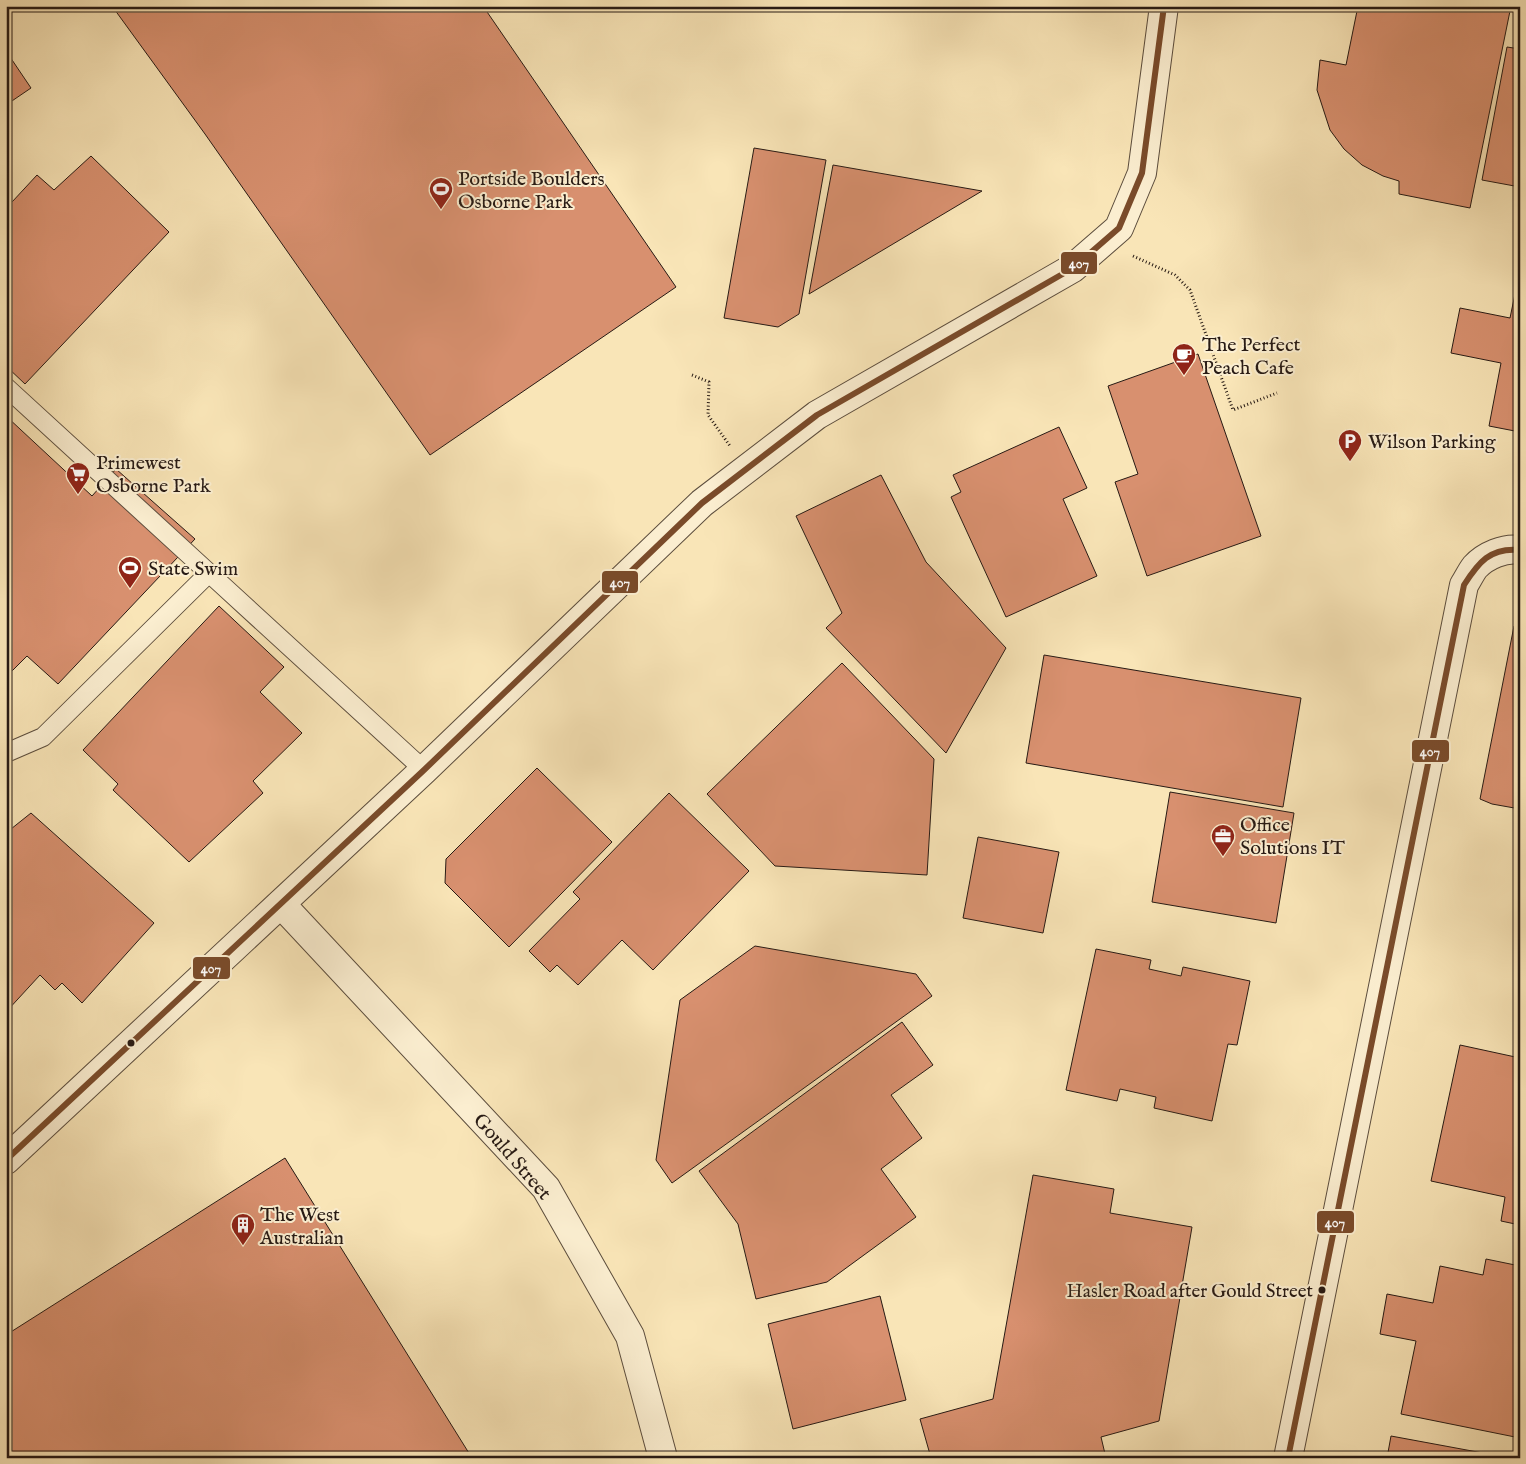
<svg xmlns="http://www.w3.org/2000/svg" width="1526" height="1464" font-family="'IM FELL English',serif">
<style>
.building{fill:#d8906f;stroke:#271a14}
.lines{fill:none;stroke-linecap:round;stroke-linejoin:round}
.lane-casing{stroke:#5c4d3d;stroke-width:20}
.street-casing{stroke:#5c4d3d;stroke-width:30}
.path{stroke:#271a14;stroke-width:3;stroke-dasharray:1 2.5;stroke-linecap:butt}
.lane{stroke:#fbeed0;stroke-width:18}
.street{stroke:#fbeed0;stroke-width:28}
.bus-1-casing{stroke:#fbeed0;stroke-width:10}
.bus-1{stroke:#7a4b2a;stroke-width:6}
.bus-dot{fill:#271a14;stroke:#fbeed0;stroke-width:2}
.labels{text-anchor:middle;stroke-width:4;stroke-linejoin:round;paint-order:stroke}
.bus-label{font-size:19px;fill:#271a14;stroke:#fbeed0;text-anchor:end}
.poi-label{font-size:20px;fill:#271a14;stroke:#fbeed0;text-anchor:start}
.street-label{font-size:20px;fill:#271a14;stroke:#fbeed0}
.line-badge{stroke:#fbeed0;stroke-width:2}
.badge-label{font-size:14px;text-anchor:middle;font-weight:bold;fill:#fff}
</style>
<rect width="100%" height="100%" fill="#f9e5b7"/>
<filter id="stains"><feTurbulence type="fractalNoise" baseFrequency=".004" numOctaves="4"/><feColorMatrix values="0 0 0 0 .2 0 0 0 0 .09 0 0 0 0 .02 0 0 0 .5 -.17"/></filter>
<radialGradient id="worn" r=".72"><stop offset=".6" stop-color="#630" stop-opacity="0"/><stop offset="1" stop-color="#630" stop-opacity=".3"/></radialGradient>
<!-- building -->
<g class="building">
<path d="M 112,6 L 483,6 L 676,287 L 430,455 L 205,134 Z"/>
<path d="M 1358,6 L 1511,6 L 1470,208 L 1399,194 L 1399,181 L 1383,176 L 1362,165 L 1344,149 L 1330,130 L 1317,90 L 1320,60 L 1346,65 Z"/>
<path d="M 1507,47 L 1520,49 L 1520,187 L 1482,180 Z"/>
<path d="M 6,51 L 31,88 L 6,105 Z"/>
<path d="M 754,148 L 826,160 L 799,314 L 778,327 L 724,318 Z"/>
<path d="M 91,156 L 169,232 L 25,384 L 6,366 L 6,197 L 12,202 L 37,175 L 54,190 Z"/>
<path d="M 833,165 L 982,191 L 809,294 Z"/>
<path d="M 1520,270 L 1520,432 L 1489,426 L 1501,363 L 1451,353 L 1460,308 L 1510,318 Z"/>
<path d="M 1198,354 L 1261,536 L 1147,576 L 1115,482 L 1138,474 L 1108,386 Z"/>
<path d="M 6,416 L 92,496 L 116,469 L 195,539 L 58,684 L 27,656 L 6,677 Z"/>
<path d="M 1059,427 L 1087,488 L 1063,499 L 1097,576 L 1006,617 L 951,497 L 961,492 L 953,475 Z"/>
<path d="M 881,475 L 926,562 L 1006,648 L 946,753 L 826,628 L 842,613 L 796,516 Z"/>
<path d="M 219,606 L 284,667 L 260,692 L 302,733 L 253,781 L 263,793 L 189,862 L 113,790 L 118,784 L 83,750 Z"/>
<path d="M 1514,626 L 1520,627 L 1520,809 L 1492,804 L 1480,799 Z"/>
<path d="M 1044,655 L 1301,698 L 1283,807 L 1026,763 Z"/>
<path d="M 842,663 L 934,759 L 927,875 L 775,866 L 707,794 Z"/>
<path d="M 537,768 L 612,842 L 509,947 L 445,883 L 446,859 Z"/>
<path d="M 1170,792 L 1294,813 L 1276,923 L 1152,902 Z"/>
<path d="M 669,793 L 749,871 L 653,970 L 622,940 L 578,985 L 557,965 L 550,972 L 529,951 L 580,899 L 573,892 Z"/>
<path d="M 31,813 L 154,923 L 82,1003 L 62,983 L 55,990 L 40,975 L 6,1012 L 6,833 Z"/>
<path d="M 978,837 L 1059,852 L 1043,933 L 963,918 Z"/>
<path d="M 755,946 L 916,974 L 932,996 L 672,1183 L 656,1160 L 680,1000 Z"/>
<path d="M 1096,949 L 1151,960 L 1149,969 L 1181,976 L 1183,967 L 1250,981 L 1237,1045 L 1228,1044 L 1212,1121 L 1154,1108 L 1156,1097 L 1120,1089 L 1117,1101 L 1066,1090 Z"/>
<path d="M 902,1022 L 933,1065 L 891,1095 L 922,1138 L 881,1169 L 916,1217 L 827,1282 L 756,1299 L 738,1224 L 699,1171 Z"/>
<path d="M 1460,1045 L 1520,1058 L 1520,1225 L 1501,1221 L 1505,1197 L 1431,1181 Z"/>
<path d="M 285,1158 L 472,1458 L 6,1458 L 6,1335 Z"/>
<path d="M 1033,1175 L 1114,1189 L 1110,1213 L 1192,1227 L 1159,1421 L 1101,1437 L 1106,1458 L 931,1458 L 920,1419 L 993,1399 Z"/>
<path d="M 1486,1259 L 1520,1266 L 1520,1438 L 1401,1414 L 1416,1341 L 1380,1334 L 1387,1294 L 1433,1303 L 1440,1266 L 1483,1275 Z"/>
<path d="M 880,1296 L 906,1400 L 793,1429 L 768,1324 Z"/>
<path d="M 1391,1436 L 1510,1458 L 1387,1458 Z"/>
</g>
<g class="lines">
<!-- lane casing -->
<g class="lane-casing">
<g id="lane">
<path d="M 6,387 L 209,573"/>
<path d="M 6,753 L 43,737 L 209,573 L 424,770"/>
</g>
</g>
<!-- street casing -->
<g class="street-casing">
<g id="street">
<path d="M 281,904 L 546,1188 L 630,1336 L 663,1458"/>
<path d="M 6,1160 L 424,770 L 702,503 L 817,415 L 1073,268 L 1119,228 L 1142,173 L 1164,6"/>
<path d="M 1288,1458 L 1464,585 C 1468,579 1471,572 1475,567 C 1485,556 1505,547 1520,550"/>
</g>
</g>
<!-- path -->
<g class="path">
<path d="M 1133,256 L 1175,275 L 1190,290 L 1233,410 L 1277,393"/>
<path d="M 692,375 L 709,382 L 708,415 L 730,446"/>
</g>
<!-- lane -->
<use href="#lane" class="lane"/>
<!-- street -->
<use href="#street" class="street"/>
<!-- bus-1 casing -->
<g class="bus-1-casing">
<g id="bus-1">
<path d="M 6,1160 L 424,770 L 702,503 L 817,415 L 1073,268 L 1119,228 L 1142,173 L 1164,6"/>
<path d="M 1288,1458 L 1464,585 C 1478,563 1490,547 1520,550"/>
</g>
</g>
<!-- bus-1 -->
<use href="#bus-1" class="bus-1"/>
</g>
<!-- icons -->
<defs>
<g id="stadium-pin" transform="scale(1.25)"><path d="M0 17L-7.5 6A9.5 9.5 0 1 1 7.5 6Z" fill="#8f2418" stroke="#fbeed0"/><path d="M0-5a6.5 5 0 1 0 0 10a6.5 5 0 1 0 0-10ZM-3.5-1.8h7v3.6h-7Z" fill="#fff"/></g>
<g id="cafe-pin" transform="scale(1.25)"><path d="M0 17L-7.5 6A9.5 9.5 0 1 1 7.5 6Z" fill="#8f2418" stroke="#fbeed0"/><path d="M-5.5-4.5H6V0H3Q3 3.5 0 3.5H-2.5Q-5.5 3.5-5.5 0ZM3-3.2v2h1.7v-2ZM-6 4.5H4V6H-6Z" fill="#fff"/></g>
<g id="parking-pin" transform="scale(1.25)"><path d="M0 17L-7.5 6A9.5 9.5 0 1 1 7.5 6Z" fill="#8f2418" stroke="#fbeed0"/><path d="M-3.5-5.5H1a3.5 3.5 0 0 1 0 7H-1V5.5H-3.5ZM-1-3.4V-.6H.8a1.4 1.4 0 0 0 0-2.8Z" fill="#fff"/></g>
<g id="supermarket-pin" transform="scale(1.25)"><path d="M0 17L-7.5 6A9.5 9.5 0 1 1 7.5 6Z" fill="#8f2418" stroke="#fbeed0"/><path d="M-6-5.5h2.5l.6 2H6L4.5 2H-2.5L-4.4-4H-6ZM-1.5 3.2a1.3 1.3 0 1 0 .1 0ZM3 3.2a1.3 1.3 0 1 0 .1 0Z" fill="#fff"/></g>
<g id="office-pin" transform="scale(1.25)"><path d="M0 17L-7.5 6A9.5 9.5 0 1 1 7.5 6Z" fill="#8f2418" stroke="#fbeed0"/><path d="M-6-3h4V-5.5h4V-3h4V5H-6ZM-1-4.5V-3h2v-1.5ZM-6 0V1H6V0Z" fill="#fff"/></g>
<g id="building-pin" transform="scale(1.25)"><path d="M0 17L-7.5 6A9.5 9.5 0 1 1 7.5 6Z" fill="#8f2418" stroke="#fbeed0"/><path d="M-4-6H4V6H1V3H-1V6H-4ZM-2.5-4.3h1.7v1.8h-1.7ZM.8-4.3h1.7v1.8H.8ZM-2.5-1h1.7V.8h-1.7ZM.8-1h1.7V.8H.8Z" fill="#fff"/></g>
</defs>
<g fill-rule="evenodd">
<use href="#stadium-pin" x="441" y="189"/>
<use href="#cafe-pin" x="1184" y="355"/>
<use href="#parking-pin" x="1350" y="441"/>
<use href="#supermarket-pin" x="78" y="474"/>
<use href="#stadium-pin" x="130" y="568"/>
<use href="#office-pin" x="1223" y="836"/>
<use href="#building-pin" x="243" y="1225"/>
</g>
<!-- markers -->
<g class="bus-dot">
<circle cx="131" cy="1043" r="4.5"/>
<circle cx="1322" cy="1290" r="4.5"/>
</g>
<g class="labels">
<!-- bus labels -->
<g class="bus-label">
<text x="1313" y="1297">Hasler Road after Gould Street</text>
</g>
<!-- poi labels -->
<g class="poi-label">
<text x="458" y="185">Portside Boulders<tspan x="458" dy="23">Osborne Park</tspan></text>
<text x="1202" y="351">The Perfect<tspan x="1202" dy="23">Peach Cafe</tspan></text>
<text x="1368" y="448">Wilson Parking</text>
<text x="96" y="469">Primewest<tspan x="96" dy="23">Osborne Park</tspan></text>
<text x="148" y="575">State Swim</text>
<text x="1240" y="831">Office<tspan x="1240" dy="23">Solutions IT</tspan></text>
<text x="260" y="1221">The West<tspan x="260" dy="23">Australian</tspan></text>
</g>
<!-- street labels -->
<g class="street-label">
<text transform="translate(513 1156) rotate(49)" y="7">Gould Street</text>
</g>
</g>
<g class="line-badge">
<rect x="1060" y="251" width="38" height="24" rx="5" fill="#7a4b2a"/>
<rect x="601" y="570" width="38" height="24" rx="5" fill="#7a4b2a"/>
<rect x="1411" y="739" width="39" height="24" rx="5" fill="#7a4b2a"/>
<rect x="192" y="956" width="39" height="24" rx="5" fill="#7a4b2a"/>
<rect x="1316" y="1210" width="39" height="24" rx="5" fill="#7a4b2a"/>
</g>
<g class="badge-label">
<text x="1079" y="268">407</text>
<text x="620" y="587">407</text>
<text x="1430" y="756">407</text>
<text x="211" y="973">407</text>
<text x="1335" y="1227">407</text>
</g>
<!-- margin -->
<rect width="1526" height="1464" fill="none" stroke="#f9e5b7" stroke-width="25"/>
<rect x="8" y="8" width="1511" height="1449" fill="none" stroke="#271a14" stroke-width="2.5"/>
<rect x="12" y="12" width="1501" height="1439" fill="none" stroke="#271a14"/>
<rect width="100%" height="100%" filter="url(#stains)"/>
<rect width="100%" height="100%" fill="url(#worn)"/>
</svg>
